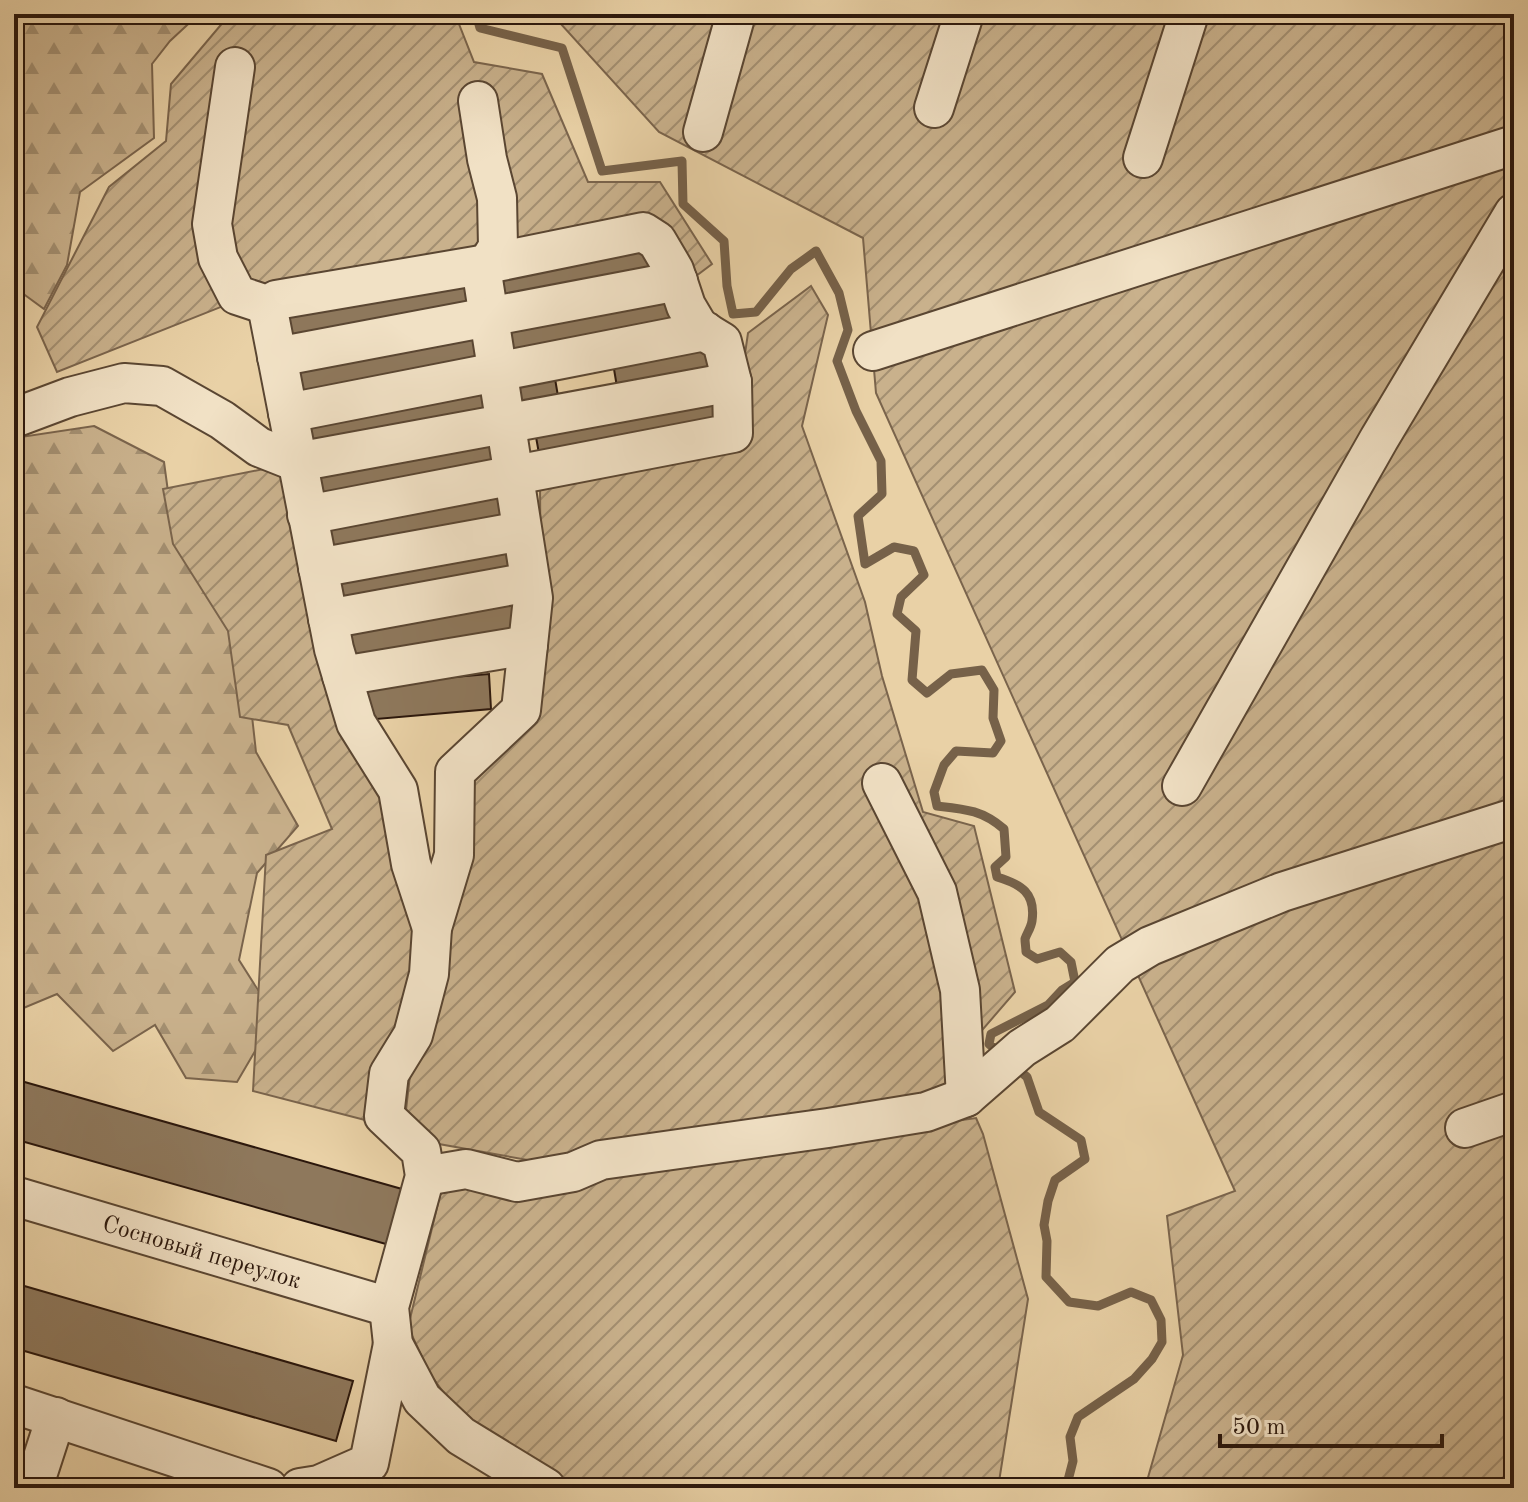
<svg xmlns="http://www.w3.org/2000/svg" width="1528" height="1502" font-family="'Old Standard TT',serif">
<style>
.forest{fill:url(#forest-firs);stroke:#7a644c;stroke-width:2}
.garden{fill:url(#garden-furrows);stroke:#7a644c;stroke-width:2}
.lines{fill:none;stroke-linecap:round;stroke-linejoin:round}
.stream{stroke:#766149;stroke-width:9}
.building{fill:#8e785c;stroke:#2b170c;stroke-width:2}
.minor-casing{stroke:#5a4632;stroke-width:42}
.minor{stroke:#f1e1c5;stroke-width:38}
.labels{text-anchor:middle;stroke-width:8;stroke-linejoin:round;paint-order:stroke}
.street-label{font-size:24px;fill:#2b170c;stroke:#f1e1c5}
</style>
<defs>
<pattern id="forest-firs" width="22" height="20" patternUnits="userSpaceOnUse" patternTransform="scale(2)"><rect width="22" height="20" fill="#c9b18c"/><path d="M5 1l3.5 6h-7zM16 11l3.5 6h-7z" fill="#a38f71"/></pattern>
<pattern id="garden-furrows" width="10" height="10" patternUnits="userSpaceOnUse" patternTransform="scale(2)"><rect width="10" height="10" fill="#c9b18c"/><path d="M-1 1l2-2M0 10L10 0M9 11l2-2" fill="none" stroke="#a38f71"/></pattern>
</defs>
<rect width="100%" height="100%" fill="#e9d1a6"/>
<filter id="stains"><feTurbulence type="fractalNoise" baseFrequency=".0025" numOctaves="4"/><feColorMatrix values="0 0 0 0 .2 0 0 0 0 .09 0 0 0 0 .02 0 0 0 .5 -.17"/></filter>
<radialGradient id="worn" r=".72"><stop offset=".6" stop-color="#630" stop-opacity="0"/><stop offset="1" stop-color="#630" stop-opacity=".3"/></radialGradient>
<!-- forest -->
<g class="forest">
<path d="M 14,14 L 199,14 L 170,41 L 152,64 L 154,138 L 80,192 L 67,265 L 44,309 L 14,287 Z"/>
<path d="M 94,426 L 164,462 L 174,536 L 243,635 L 256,752 L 298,826 L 257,873 L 239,960 L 275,1017 L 237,1082 L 186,1078 L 155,1025 L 113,1051 L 57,994 L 14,1012 L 14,438 Z"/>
</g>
<!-- garden -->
<g class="garden">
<path d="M 230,14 L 455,14 L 474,62 L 542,74 L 588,182 L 660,182 L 712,264 L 688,282 L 651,221 L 266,289 L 57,372 L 37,327 L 109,187 L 166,141 L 171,84 Z"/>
<path d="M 542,14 L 1514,14 L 1514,1488 L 1145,1488 L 1183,1355 L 1167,1216 L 1235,1191 L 876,393 L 863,238 L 659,132 L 561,24 Z"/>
<path d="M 811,286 L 828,315 L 802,426 L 865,602 L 882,676 L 923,812 L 974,826 L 1015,992 L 977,1036 L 956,1088 L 550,1164 L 439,1144 L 406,1110 L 411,1067 L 463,777 L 541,648 L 540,481 L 739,395 L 748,333 Z"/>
<path d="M 289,464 L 389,794 L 424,931 L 407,1029 L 373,1080 L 365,1120 L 253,1091 L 266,855 L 332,829 L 288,725 L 240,717 L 228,631 L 173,544 L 163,489 Z"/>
<path d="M 976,1118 L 983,1134 L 1028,1299 L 998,1488 L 575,1488 L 570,1486 L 466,1423 L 430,1374 L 408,1327 L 442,1187 L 619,1169 Z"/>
</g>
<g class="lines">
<!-- stream -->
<g class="stream">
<path d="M 476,14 L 480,28 L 562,48 L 602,171 L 682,161 L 683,204 L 724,241 L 727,286 L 733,314 L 756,312 L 791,269 L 816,251 L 839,293 L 848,330 L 837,361 L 856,411 L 881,461 L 882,494 L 858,516 L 865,564 L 894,547 L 914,551 L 924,575 L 901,597 L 897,614 L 916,631 L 912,680 L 927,693 L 951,674 L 982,670 L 994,690 L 993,718 L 1001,741 L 993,753 L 956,751 L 944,765 L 934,792 L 937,806 C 965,809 982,810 1004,829 L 1006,857 L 995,867 L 997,877 C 1021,884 1036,893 1032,921 C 1031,928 1027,933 1025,939 C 1025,943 1026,948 1026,952 L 1037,959 L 1060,952 L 1071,962 L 1075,982 L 1062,990 L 1048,1005 L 991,1034 L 989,1044 L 1001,1054"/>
<path d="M 1015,1067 L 1027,1077 L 1039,1112 L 1081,1140 L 1085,1159 L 1055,1180 L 1048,1201 L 1044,1225 L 1047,1241 L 1046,1277 L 1069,1302 L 1098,1306 L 1131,1292 L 1151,1300 L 1161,1320 L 1162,1342 L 1152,1359 L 1134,1379 L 1078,1417 L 1070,1437 L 1073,1461 L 1066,1488"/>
</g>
</g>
<!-- building -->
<g class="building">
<path d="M 645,243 L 651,276 L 501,304 L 495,271 Z"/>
<path d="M 467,274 L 474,311 L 281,347 L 275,310 Z"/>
<path d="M 671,295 L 677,328 L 509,359 L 503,326 Z"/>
<path d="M 477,329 L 485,367 L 296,402 L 289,364 Z"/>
<path d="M 709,339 L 716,376 L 618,393 L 612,357 Z"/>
<path d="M 553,367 L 559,402 L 518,410 L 511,374 Z"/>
<path d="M 487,382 L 494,418 L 304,452 L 298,417 Z"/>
<path d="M 715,393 L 721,425 L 540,459 L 534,426 Z"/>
<path d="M 497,432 L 504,469 L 315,503 L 309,467 Z"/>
<path d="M 509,487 L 515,523 L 324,558 L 318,522 Z"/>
<path d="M 516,542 L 523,577 L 341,610 L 335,576 Z"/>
<path d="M 510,593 L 517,633 L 350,664 L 342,625 Z"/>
<path d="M 489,674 L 491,709 L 365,720 L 362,685 Z"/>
<path d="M 14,1079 L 409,1191 L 393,1246 L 14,1139 Z"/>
<path d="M 14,1283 L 353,1381 L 336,1441 L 14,1348 Z"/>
</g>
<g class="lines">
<!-- minor casing -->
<g class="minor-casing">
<g id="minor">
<path d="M 235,67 L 212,224 L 218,258 L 237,295 L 267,305 L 276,300 L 487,264 L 643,232 L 657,241 L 674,270 L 686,306 L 699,328 L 722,342 L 732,382 L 733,433 L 307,515"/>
<path d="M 478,101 L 487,159 L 497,198 L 498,247 L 482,273 L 533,598 L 521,710 L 455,772 L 454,855 L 432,928 L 429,974 L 413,1035 L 389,1074 L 384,1116 L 421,1151 L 425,1176 L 389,1307 L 393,1344 L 422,1399 L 461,1436 L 546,1488"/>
<path d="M 934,108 L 964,14"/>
<path d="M 703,132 L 736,14"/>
<path d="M 1143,158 L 1189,14"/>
<path d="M 267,305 L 334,649 L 356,723 L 398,790 L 411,864 L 432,928"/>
<path d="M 873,351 L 1514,145"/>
<path d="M 277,357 L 678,281"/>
<path d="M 288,413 L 705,331"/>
<path d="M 14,418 L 70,397 L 124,383 L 162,386 L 222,420 L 259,447 L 297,462 L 732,382"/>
<path d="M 318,568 L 522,531"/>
<path d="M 328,619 L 530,582"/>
<path d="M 342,676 L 528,645"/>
<path d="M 882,783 L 937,892 L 960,990 L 966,1097"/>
<path d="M 1182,786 L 1379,439 L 1514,213"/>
<path d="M 1465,1128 L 1514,1111"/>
<path d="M 425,1176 L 466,1169 L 517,1182 L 573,1172 L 601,1160 L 828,1128 L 926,1112 L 966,1097 L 1022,1048 L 1060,1024 L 1120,964 L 1150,946 L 1282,892 L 1514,818"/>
<path id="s1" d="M 14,1196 L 389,1307"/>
<path d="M 14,1404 L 268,1488"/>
<path d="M 33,1488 L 56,1417"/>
<path d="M 300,1488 L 319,1485 L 369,1463 L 393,1344"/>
</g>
</g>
<!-- minor -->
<use href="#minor" class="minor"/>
</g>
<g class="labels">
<!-- street labels -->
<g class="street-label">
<text dy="8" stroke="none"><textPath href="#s1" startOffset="196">Сосновый переулок</textPath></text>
</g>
</g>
<!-- margin -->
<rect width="1528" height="1502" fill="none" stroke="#e9d1a6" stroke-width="48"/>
<rect x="16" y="16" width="1496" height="1470" fill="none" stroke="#2b170c" stroke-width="4"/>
<rect x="24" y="24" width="1480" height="1454" fill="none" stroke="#2b170c" stroke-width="2"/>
<!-- scale -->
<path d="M1220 1434v12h222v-12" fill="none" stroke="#2b170c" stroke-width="4"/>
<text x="1232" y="1434" font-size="24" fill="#2b170c" stroke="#f1e1c5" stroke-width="6" paint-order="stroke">50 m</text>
<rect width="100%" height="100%" filter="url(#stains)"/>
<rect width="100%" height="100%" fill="url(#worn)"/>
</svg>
